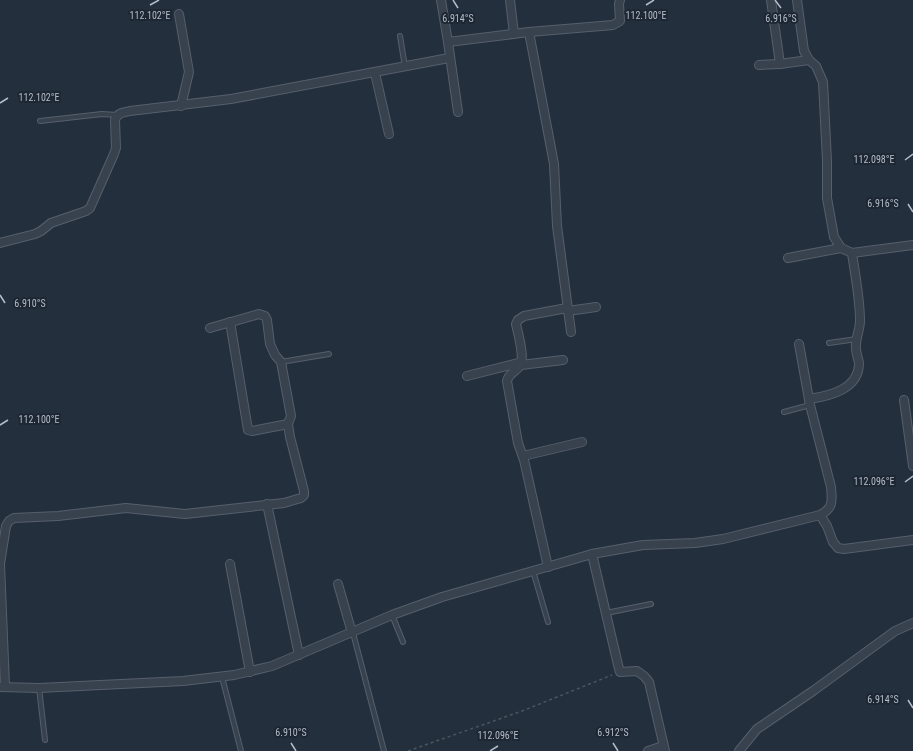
<svg xmlns="http://www.w3.org/2000/svg" width="913" height="751" font-family="'Roboto Condensed',sans-serif">
<style>
.lines{fill:none;stroke-linecap:round;stroke-linejoin:round}
.lane-casing{stroke:#565f6c;stroke-width:6}
.street-casing{stroke:#565f6c;stroke-width:10}
.path{stroke:#44595c;stroke-width:1.5;stroke-dasharray:3 3;stroke-linecap:butt}
.lane{stroke:#38414e;stroke-width:4}
.street{stroke:#38414e;stroke-width:8}
.ticks{fill:none;stroke:#b4bcc9;stroke-width:1.5}
.ticks-label{font-size:10px;text-anchor:middle;fill:#b4bcc9;stroke:#1d2633;stroke-width:4;stroke-linejoin:round;paint-order:stroke}
</style>
<rect width="100%" height="100%" fill="#242f3e"/>
<g class="lines">
<!-- lane casing -->
<g class="lane-casing">
<g id="lane">
<path d="M 400,36 L 405,67"/>
<path d="M 40,121 L 102,114 L 117,115"/>
<path d="M 829,343 L 857,339"/>
<path d="M 281,362 L 329,354"/>
<path d="M 784,412 L 810,405"/>
<path d="M 533,571 L 548,622"/>
<path d="M 606,613 L 651,604"/>
<path d="M 392,615 L 403,642"/>
<path d="M 353,633 L 384,751"/>
<path d="M 222,677 L 241,751"/>
<path d="M 39,688 L 45,740"/>
</g>
</g>
<!-- street casing -->
<g class="street-casing">
<g id="street">
<path d="M 441,0 L 448,42 L 458,112"/>
<path d="M 510,0 L 514,34"/>
<path d="M 771,0 L 780,64"/>
<path d="M 797,0 L 804,51 L 809,60 L 816,66 L 823,82 L 827,161 L 827,198 L 834,237 L 841,248 L 852,253 L 913,245"/>
<path d="M 179,14 L 189,72 L 181,106"/>
<path d="M 529,32 L 554,164 L 557,226 L 571,332"/>
<path d="M 448,42 L 529,32 L 613,25 L 620,21 L 619,4 L 620,0"/>
<path d="M 759,65 L 780,64 L 809,60"/>
<path d="M 375,73 L 389,134"/>
<path d="M 0,243 L 35,234 L 41,231 L 51,223 L 86,211 L 90,208 L 114,154 L 116,148 L 115,120 C 117,113 124,112 130,111 L 231,99 L 449,58"/>
<path d="M 788,258 L 841,248"/>
<path d="M 568,311 L 596,307"/>
<path d="M 230,322 L 248,430 L 252,431 L 288,424"/>
<path d="M 521,365 L 563,360"/>
<path d="M 467,376 L 522,362"/>
<path d="M 809,399 C 830,396 859,389 859,363 C 858,357 855,351 856,345 C 856,337 860,329 860,321 C 860,298 855,275 852,253"/>
<path d="M 904,400 L 913,466"/>
<path d="M 523,456 L 582,442"/>
<path d="M 267,504 L 299,655"/>
<path d="M 820,515 L 827,526 L 833,542 L 838,548 L 844,549 L 913,540"/>
<path d="M 592,554 L 619,669 L 620,672 L 637,671 L 644,676 L 649,682 L 665,751"/>
<path d="M 230,564 L 250,672"/>
<path d="M 548,567 L 524,460 L 518,443 L 507,381 C 509,373 515,372 519,367 C 526,360 518,334 516,324 L 518,320 L 524,316 L 567,308"/>
<path d="M 338,584 L 352,633"/>
<path d="M 5,686 L 0,564 L 6,526 L 9,521 L 14,518 L 58,516 L 126,508 L 185,514 L 284,503 L 301,498 L 304,495 L 304,491 L 290,437 L 288,424 L 291,416 L 281,362 L 275,355 L 270,344 L 267,320 L 265,316 L 259,314 L 210,328"/>
<path d="M 0,687 L 39,688 L 183,681 L 234,675 L 272,666 L 392,615 L 442,597 L 592,554 L 643,545 L 695,543 L 723,539 L 820,515 C 834,508 832,500 831,487 L 810,405 L 799,344"/>
<path d="M 648,751 L 663,746"/>
<path d="M 739,751 L 757,729 L 813,691 L 895,631 L 913,623"/>
</g>
</g>
<!-- path -->
<path class="path" d="M 408,751 L 522,711 L 612,675"/>
<!-- lane -->
<use href="#lane" class="lane"/>
<!-- street -->
<use href="#street" class="street"/>
</g>
<!-- ticks -->
<path class="ticks" d="M 453,0 L 458,8M 775,0 L 781,8M 150,5 L 159,0M 646,5 L 654,0M 0,103 L 8,98M 905,160 L 913,154M 908,204 L 913,212M 0,295 L 5,303M 0,425 L 8,420M 905,482 L 913,476M 908,700 L 913,708M 291,743 L 296,751M 613,743 L 618,751M 490,751 L 498,746"/>
<g class="ticks-label">
<text x="150" y="19">112.102°E</text>
<text x="646" y="19">112.100°E</text>
<text x="781" y="22">6.916°S</text>
<text x="458" y="22">6.914°S</text>
<text x="39" y="101">112.102°E</text>
<text x="874" y="163">112.098°E</text>
<text x="883" y="207">6.916°S</text>
<text x="30" y="307">6.910°S</text>
<text x="39" y="423">112.100°E</text>
<text x="874" y="485">112.096°E</text>
<text x="883" y="703">6.914°S</text>
<text x="291" y="736">6.910°S</text>
<text x="613" y="736">6.912°S</text>
<text x="498" y="739">112.096°E</text>
</g>
</svg>
